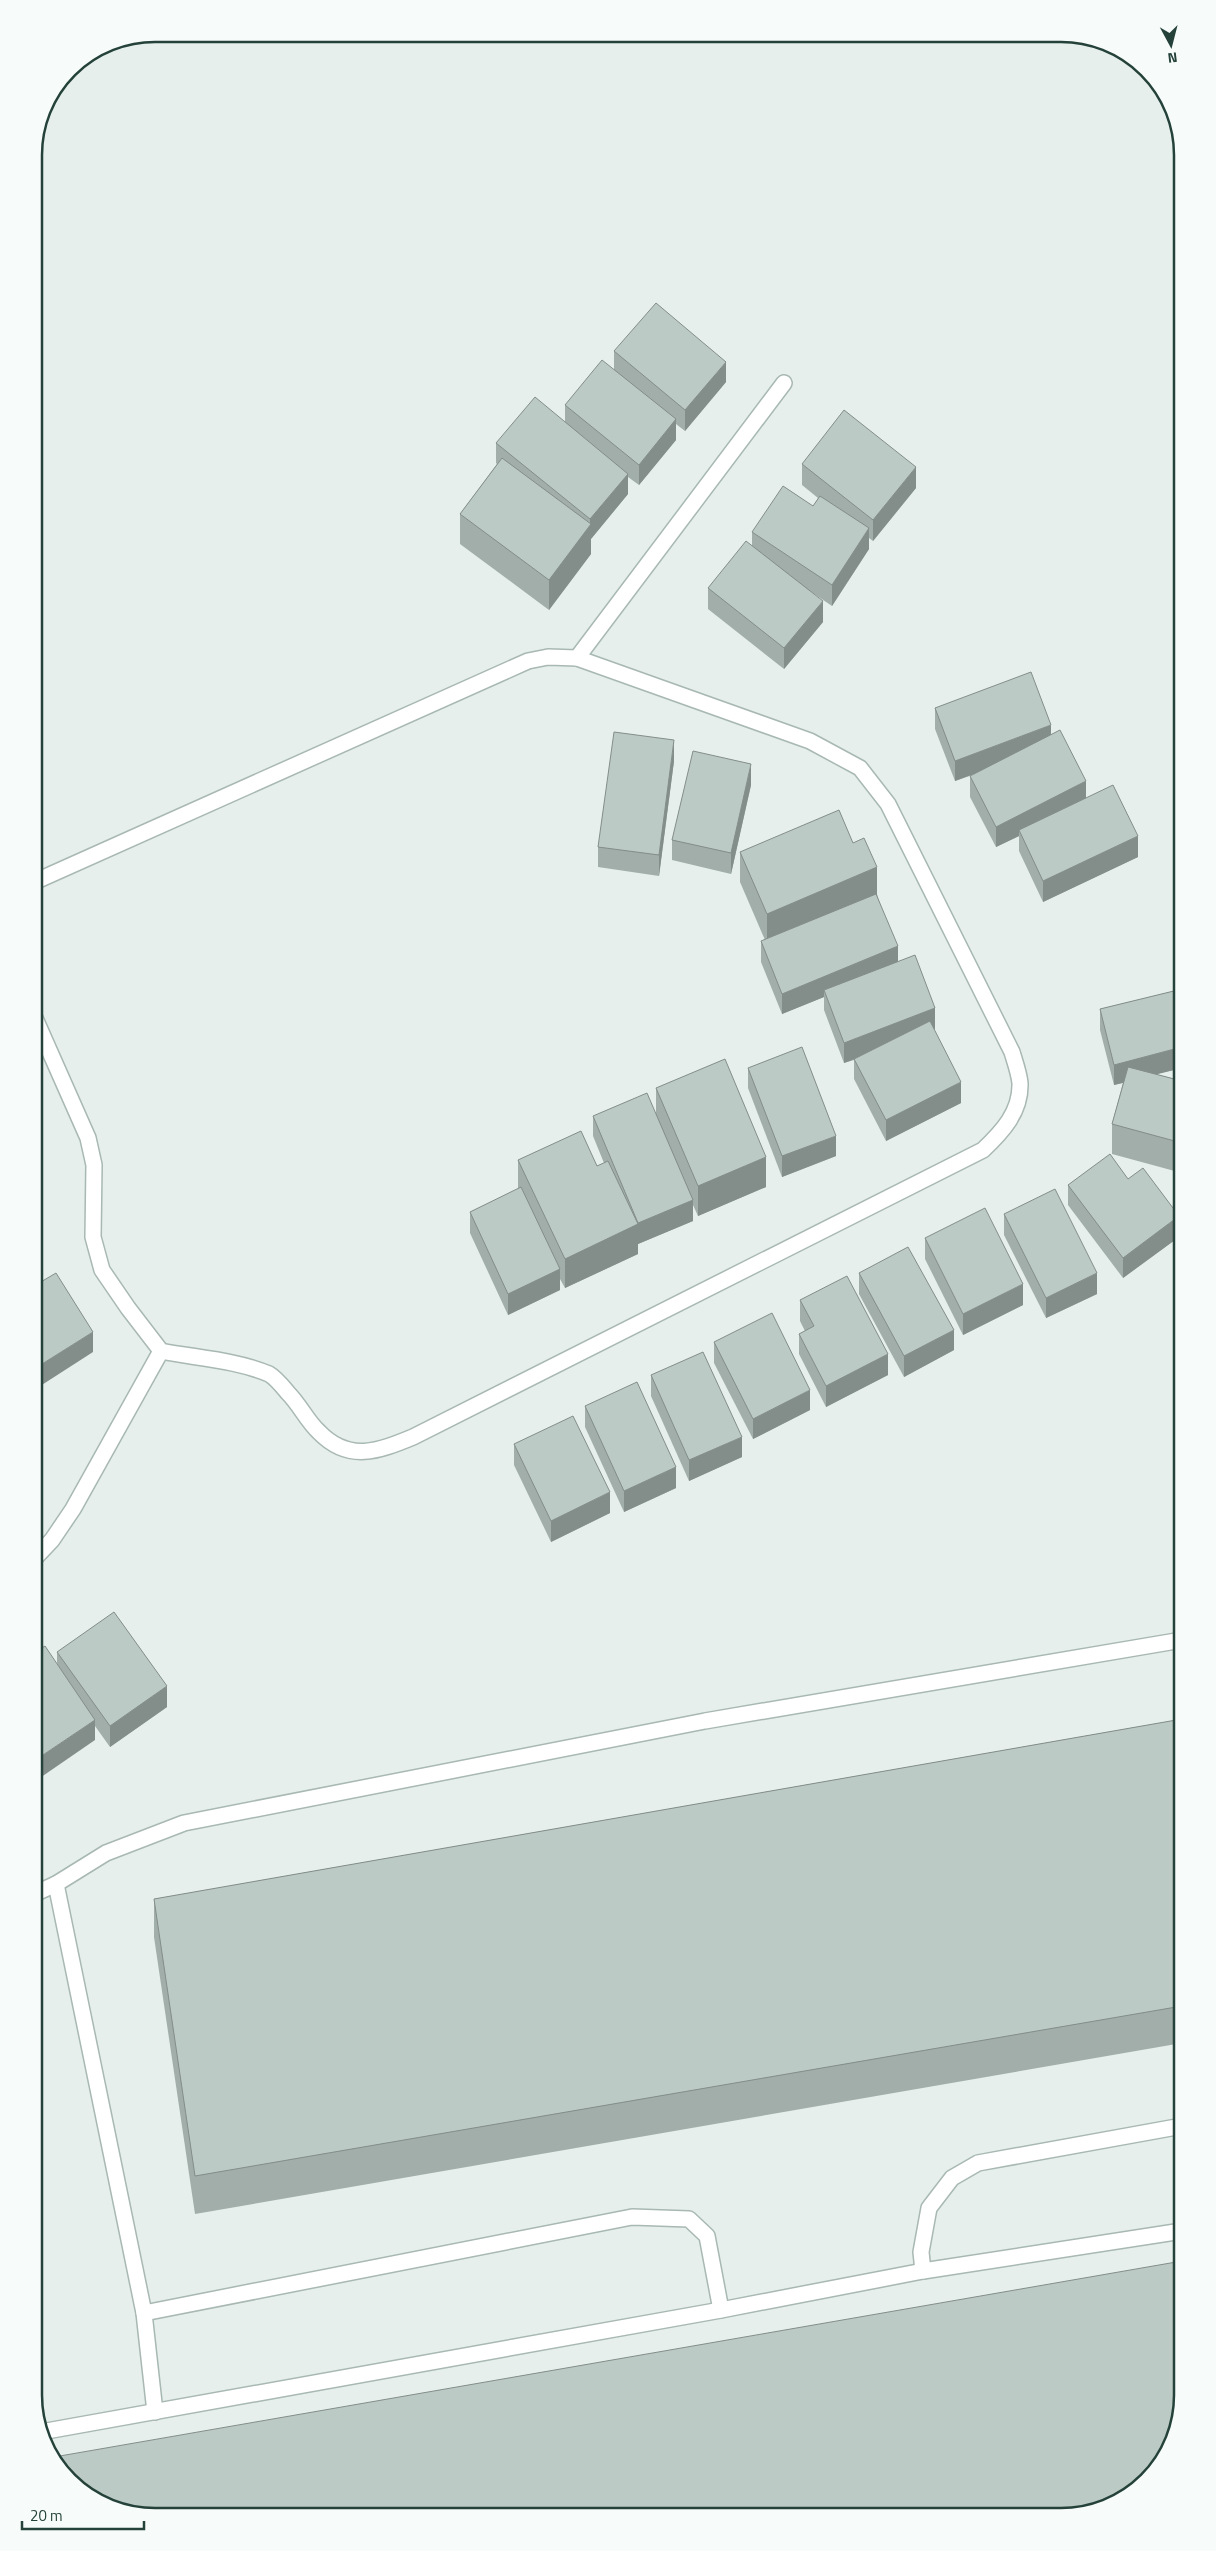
<svg xmlns="http://www.w3.org/2000/svg" width="1216" height="2551" font-family="'Titillium Web',sans-serif">
<style>
.lines{fill:none;stroke-linecap:round;stroke-linejoin:round}
.service-casing{stroke:#a8b8b2;stroke-width:18}
.service{stroke:#fff;stroke-width:15}
.wall{fill:#a1aea9}
.shaded-wall{fill:#838d89}
.building{fill:#bbcac4;stroke:#838d89}
.rim{fill:none;stroke:#24423a;stroke-width:2.5}
</style>
<rect width="100%" height="100%" fill="#e6efeb"/>
<g class="lines">
<!-- service casing -->
<g class="service-casing">
<g id="service">
<path d="M 577,658 L 784,383"/>
<path d="M 34,1016 L 88,1138 L 94,1165 L 93,1237 L 102,1270 L 128,1308 L 161,1351 C 196,1358 236,1360 269,1374 C 276,1378 283,1387 288,1393 C 300,1405 307,1421 319,1432 C 349,1463 379,1451 413,1437 L 983,1150 C 1002,1132 1021,1112 1020,1083 C 1019,1073 1015,1062 1012,1052 L 888,804 L 860,768 L 810,741 L 577,658 L 548,657 L 528,661 L 34,882"/>
<path d="M 34,1559 L 52,1540 L 73,1509 L 161,1351"/>
<path d="M 56,1884 L 144,2313 L 155,2412"/>
<path d="M 34,1894 L 56,1884 L 106,1853 L 184,1823 L 705,1721 L 1182,1640"/>
<path d="M 923,2271 L 921,2252 L 929,2208 L 952,2178 L 978,2163 L 1182,2126"/>
<path d="M 144,2313 L 632,2217 L 689,2219 L 707,2236 L 721,2310"/>
<path d="M 41,2432 L 721,2310 L 923,2271 L 1182,2231"/>
</g>
</g>
<!-- service -->
<use href="#service" class="service"/>
</g>
<!-- wall -->
<g class="wall">
<path d="M 614,351 L 726,382 L 685,431 L 676,424 L 676,440 L 639,485 L 628,477 L 628,494 L 591,539 L 591,554 L 549,610 L 460,544 L 460,514 L 497,464 L 496,463 L 496,443 L 565,422 L 565,405 L 614,369 Z"/>
<path d="M 802,464 L 916,488 L 873,541 L 869,538 L 869,549 L 832,606 L 810,591 L 823,622 L 784,669 L 708,609 L 708,588 L 752,546 L 752,532 L 813,506 L 818,498 L 802,485 Z"/>
<path d="M 935,708 L 1051,735 L 1086,798 L 1138,857 L 1043,902 L 1019,851 L 1019,836 L 996,847 L 970,797 L 970,776 L 978,773 L 955,781 L 935,729 Z"/>
<path d="M 674,761 L 659,876 L 598,867 L 598,847 Z"/>
<path d="M 751,785 L 731,874 L 672,860 L 672,840 Z"/>
<path d="M 853,843 L 877,894 L 898,962 L 935,1029 L 934,1029 L 961,1103 L 886,1141 L 854,1079 L 854,1060 L 844,1063 L 824,1010 L 824,997 L 782,1014 L 761,962 L 761,941 L 765,940 L 740,882 L 740,852 Z"/>
<path d="M 1182,989 L 1182,1068 L 1156,1074 L 1182,1081 L 1182,1173 L 1112,1154 L 1112,1124 L 1123,1083 L 1114,1085 L 1100,1030 L 1100,1009 Z"/>
<path d="M 748,1068 L 836,1156 L 782,1177 L 748,1088 Z"/>
<path d="M 656,1088 L 766,1187 L 698,1216 L 693,1205 L 693,1221 L 638,1244 L 638,1254 L 565,1288 L 560,1279 L 560,1290 L 508,1315 L 470,1233 L 470,1212 L 518,1189 L 518,1160 L 597,1166 L 604,1163 L 593,1136 L 593,1116 L 656,1114 Z"/>
<path d="M 1128,1179 L 1179,1237 L 1123,1278 L 1068,1205 L 1068,1185 Z"/>
<path d="M 1004,1214 L 1097,1294 L 1046,1318 L 1004,1235 Z"/>
<path d="M 925,1238 L 1023,1305 L 963,1335 L 925,1259 Z"/>
<path d="M 859,1273 L 954,1350 L 904,1377 L 859,1294 Z"/>
<path d="M 800,1300 L 888,1375 L 826,1407 L 799,1354 L 799,1334 L 805,1331 L 800,1321 Z"/>
<path d="M 714,1342 L 810,1410 L 753,1439 L 714,1363 Z"/>
<path d="M 651,1375 L 742,1457 L 689,1481 L 651,1396 Z"/>
<path d="M 585,1406 L 676,1488 L 624,1512 L 585,1427 Z"/>
<path d="M 514,1444 L 610,1513 L 551,1542 L 514,1465 Z"/>
<path d="M 57,1652 L 167,1707 L 110,1747 L 95,1726 L 95,1740 L 57,1663 Z"/>
<path d="M 1182,1719 L 1182,2043 L 195,2214 L 154,1937 L 154,1899 Z"/>
</g>
<!-- shaded-wall -->
<g class="shaded-wall">
<path d="M 726,362 L 726,382 L 685,431 L 685,410 Z"/>
<path d="M 676,419 L 676,440 L 639,485 L 639,465 Z"/>
<path d="M 916,467 L 916,488 L 873,541 L 873,520 Z"/>
<path d="M 628,474 L 628,494 L 591,539 L 591,554 L 549,610 L 549,580 L 590,525 L 590,519 Z"/>
<path d="M 869,528 L 869,549 L 832,606 L 832,585 Z"/>
<path d="M 823,601 L 823,622 L 784,669 L 784,648 Z"/>
<path d="M 1051,725 L 1051,745 L 955,781 L 955,761 Z"/>
<path d="M 674,740 L 674,761 L 659,876 L 659,855 Z"/>
<path d="M 751,764 L 751,785 L 731,874 L 731,853 Z"/>
<path d="M 1086,781 L 1086,801 L 1019,830 L 1019,836 L 996,847 L 996,827 Z"/>
<path d="M 1138,836 L 1138,857 L 1043,902 L 1043,881 Z"/>
<path d="M 877,867 L 877,897 L 767,944 L 767,914 Z"/>
<path d="M 898,946 L 898,966 L 824,990 L 824,997 L 782,1014 L 782,994 Z"/>
<path d="M 935,1008 L 935,1029 L 844,1063 L 844,1043 Z"/>
<path d="M 1182,1047 L 1182,1068 L 1114,1085 L 1114,1065 Z"/>
<path d="M 961,1082 L 961,1103 L 886,1141 L 886,1120 Z"/>
<path d="M 836,1136 L 836,1156 L 782,1177 L 782,1156 Z"/>
<path d="M 766,1157 L 766,1187 L 698,1216 L 698,1186 Z"/>
<path d="M 693,1200 L 693,1221 L 638,1244 L 638,1254 L 565,1288 L 565,1259 L 638,1223 Z"/>
<path d="M 1179,1216 L 1179,1237 L 1123,1278 L 1123,1258 Z"/>
<path d="M 560,1269 L 560,1290 L 508,1315 L 508,1294 Z"/>
<path d="M 1097,1273 L 1097,1294 L 1046,1318 L 1046,1298 Z"/>
<path d="M 1023,1284 L 1023,1305 L 963,1335 L 963,1314 Z"/>
<path d="M 954,1330 L 954,1350 L 904,1377 L 904,1356 Z"/>
<path d="M 93,1332 L 93,1352 L 34,1390 L 34,1369 Z"/>
<path d="M 888,1354 L 888,1375 L 826,1407 L 826,1386 Z"/>
<path d="M 810,1390 L 810,1410 L 753,1439 L 753,1419 Z"/>
<path d="M 742,1437 L 742,1457 L 689,1481 L 689,1460 Z"/>
<path d="M 676,1467 L 676,1488 L 624,1512 L 624,1491 Z"/>
<path d="M 610,1492 L 610,1513 L 551,1542 L 551,1521 Z"/>
<path d="M 167,1686 L 167,1707 L 110,1747 L 110,1726 Z"/>
<path d="M 95,1720 L 95,1740 L 34,1782 L 34,1761 Z"/>
</g>
<!-- building -->
<g class="building">
<path d="M 656,303 L 726,362 L 685,410 L 614,351 Z"/>
<path d="M 602,360 L 676,419 L 639,465 L 565,405 Z"/>
<path d="M 535,397 L 628,474 L 590,519 L 496,443 Z"/>
<path d="M 844,410 L 916,467 L 873,520 L 802,464 Z"/>
<path d="M 502,458 L 591,524 L 549,580 L 460,514 Z"/>
<path d="M 783,486 L 813,506 L 820,496 L 869,528 L 832,585 L 752,532 Z"/>
<path d="M 746,541 L 823,601 L 784,648 L 708,588 Z"/>
<path d="M 1031,672 L 1051,725 L 955,761 L 935,708 Z"/>
<path d="M 1060,730 L 1086,781 L 996,827 L 970,776 Z"/>
<path d="M 614,732 L 674,740 L 659,855 L 598,847 Z"/>
<path d="M 693,751 L 751,764 L 731,853 L 672,840 Z"/>
<path d="M 1113,785 L 1138,836 L 1043,881 L 1019,830 Z"/>
<path d="M 839,810 L 853,843 L 864,838 L 877,867 L 767,914 L 740,852 Z"/>
<path d="M 876,894 L 898,946 L 782,994 L 761,941 Z"/>
<path d="M 915,955 L 935,1008 L 844,1043 L 824,990 Z"/>
<path d="M 1182,989 L 1182,1047 L 1114,1065 L 1100,1009 Z"/>
<path d="M 930,1021 L 961,1082 L 886,1120 L 854,1059 Z"/>
<path d="M 802,1047 L 836,1136 L 782,1156 L 748,1068 Z"/>
<path d="M 725,1059 L 766,1157 L 698,1186 L 656,1088 Z"/>
<path d="M 1128,1067 L 1182,1081 L 1182,1143 L 1112,1124 Z"/>
<path d="M 647,1093 L 693,1200 L 638,1223 L 593,1116 Z"/>
<path d="M 581,1131 L 597,1166 L 608,1161 L 638,1224 L 565,1259 L 518,1160 Z"/>
<path d="M 1110,1154 L 1128,1179 L 1143,1168 L 1179,1216 L 1123,1258 L 1068,1185 Z"/>
<path d="M 521,1187 L 560,1269 L 508,1294 L 470,1212 Z"/>
<path d="M 1055,1189 L 1097,1273 L 1046,1298 L 1004,1214 Z"/>
<path d="M 985,1208 L 1023,1284 L 963,1314 L 925,1238 Z"/>
<path d="M 908,1247 L 954,1330 L 904,1356 L 859,1273 Z"/>
<path d="M 56,1273 L 93,1332 L 34,1369 L 34,1286 Z"/>
<path d="M 847,1276 L 888,1354 L 826,1386 L 799,1334 L 814,1326 L 800,1300 Z"/>
<path d="M 772,1313 L 810,1390 L 753,1419 L 714,1342 Z"/>
<path d="M 703,1352 L 742,1437 L 689,1460 L 651,1375 Z"/>
<path d="M 637,1382 L 676,1467 L 624,1491 L 585,1406 Z"/>
<path d="M 573,1416 L 610,1492 L 551,1521 L 514,1444 Z"/>
<path d="M 114,1612 L 167,1686 L 110,1726 L 57,1652 Z"/>
<path d="M 45,1646 L 95,1720 L 34,1761 L 34,1653 Z"/>
<path d="M 1182,1719 L 1182,2006 L 195,2176 L 154,1899 Z"/>
<path d="M 1182,2261 L 1182,2396 L 1162,2463 L 1107,2508 L 1060,2517 L 148,2517 L 82,2492 L 54,2457 Z"/>
</g>
<!-- crop -->
<path d="M0 0H1216V2551H0ZM155 42H1061A113 113 0 0 1 1174 155V2395A113 113 0 0 1 1061 2508H155A113 113 0 0 1 42 2395V155A113 113 0 0 1 155 42Z" fill="#f7fbf9" fill-rule="evenodd"/>
<path class="rim" d="M155 42H1061A113 113 0 0 1 1174 155V2395A113 113 0 0 1 1061 2508H155A113 113 0 0 1 42 2395V155A113 113 0 0 1 155 42Z"/>
<!-- north arrow -->
<g transform="translate(1171 45) rotate(173)" stroke="#f7fbf9" stroke-width="4" paint-order="stroke">
<path d="M0-4L9 19L0 12L-9 19Z" fill="#24423a"/>
<text y="-8" font-size="14" font-weight="bold" text-anchor="middle" fill="#24423a">N</text>
</g>
<!-- scale -->
<path d="M22 2521v8h122v-8" fill="none" stroke="#24423a" stroke-width="2.5"/>
<text x="30" y="2521" font-size="15" fill="#24423a" stroke="#f7fbf9" stroke-width="4" paint-order="stroke">20 m</text>
</svg>
